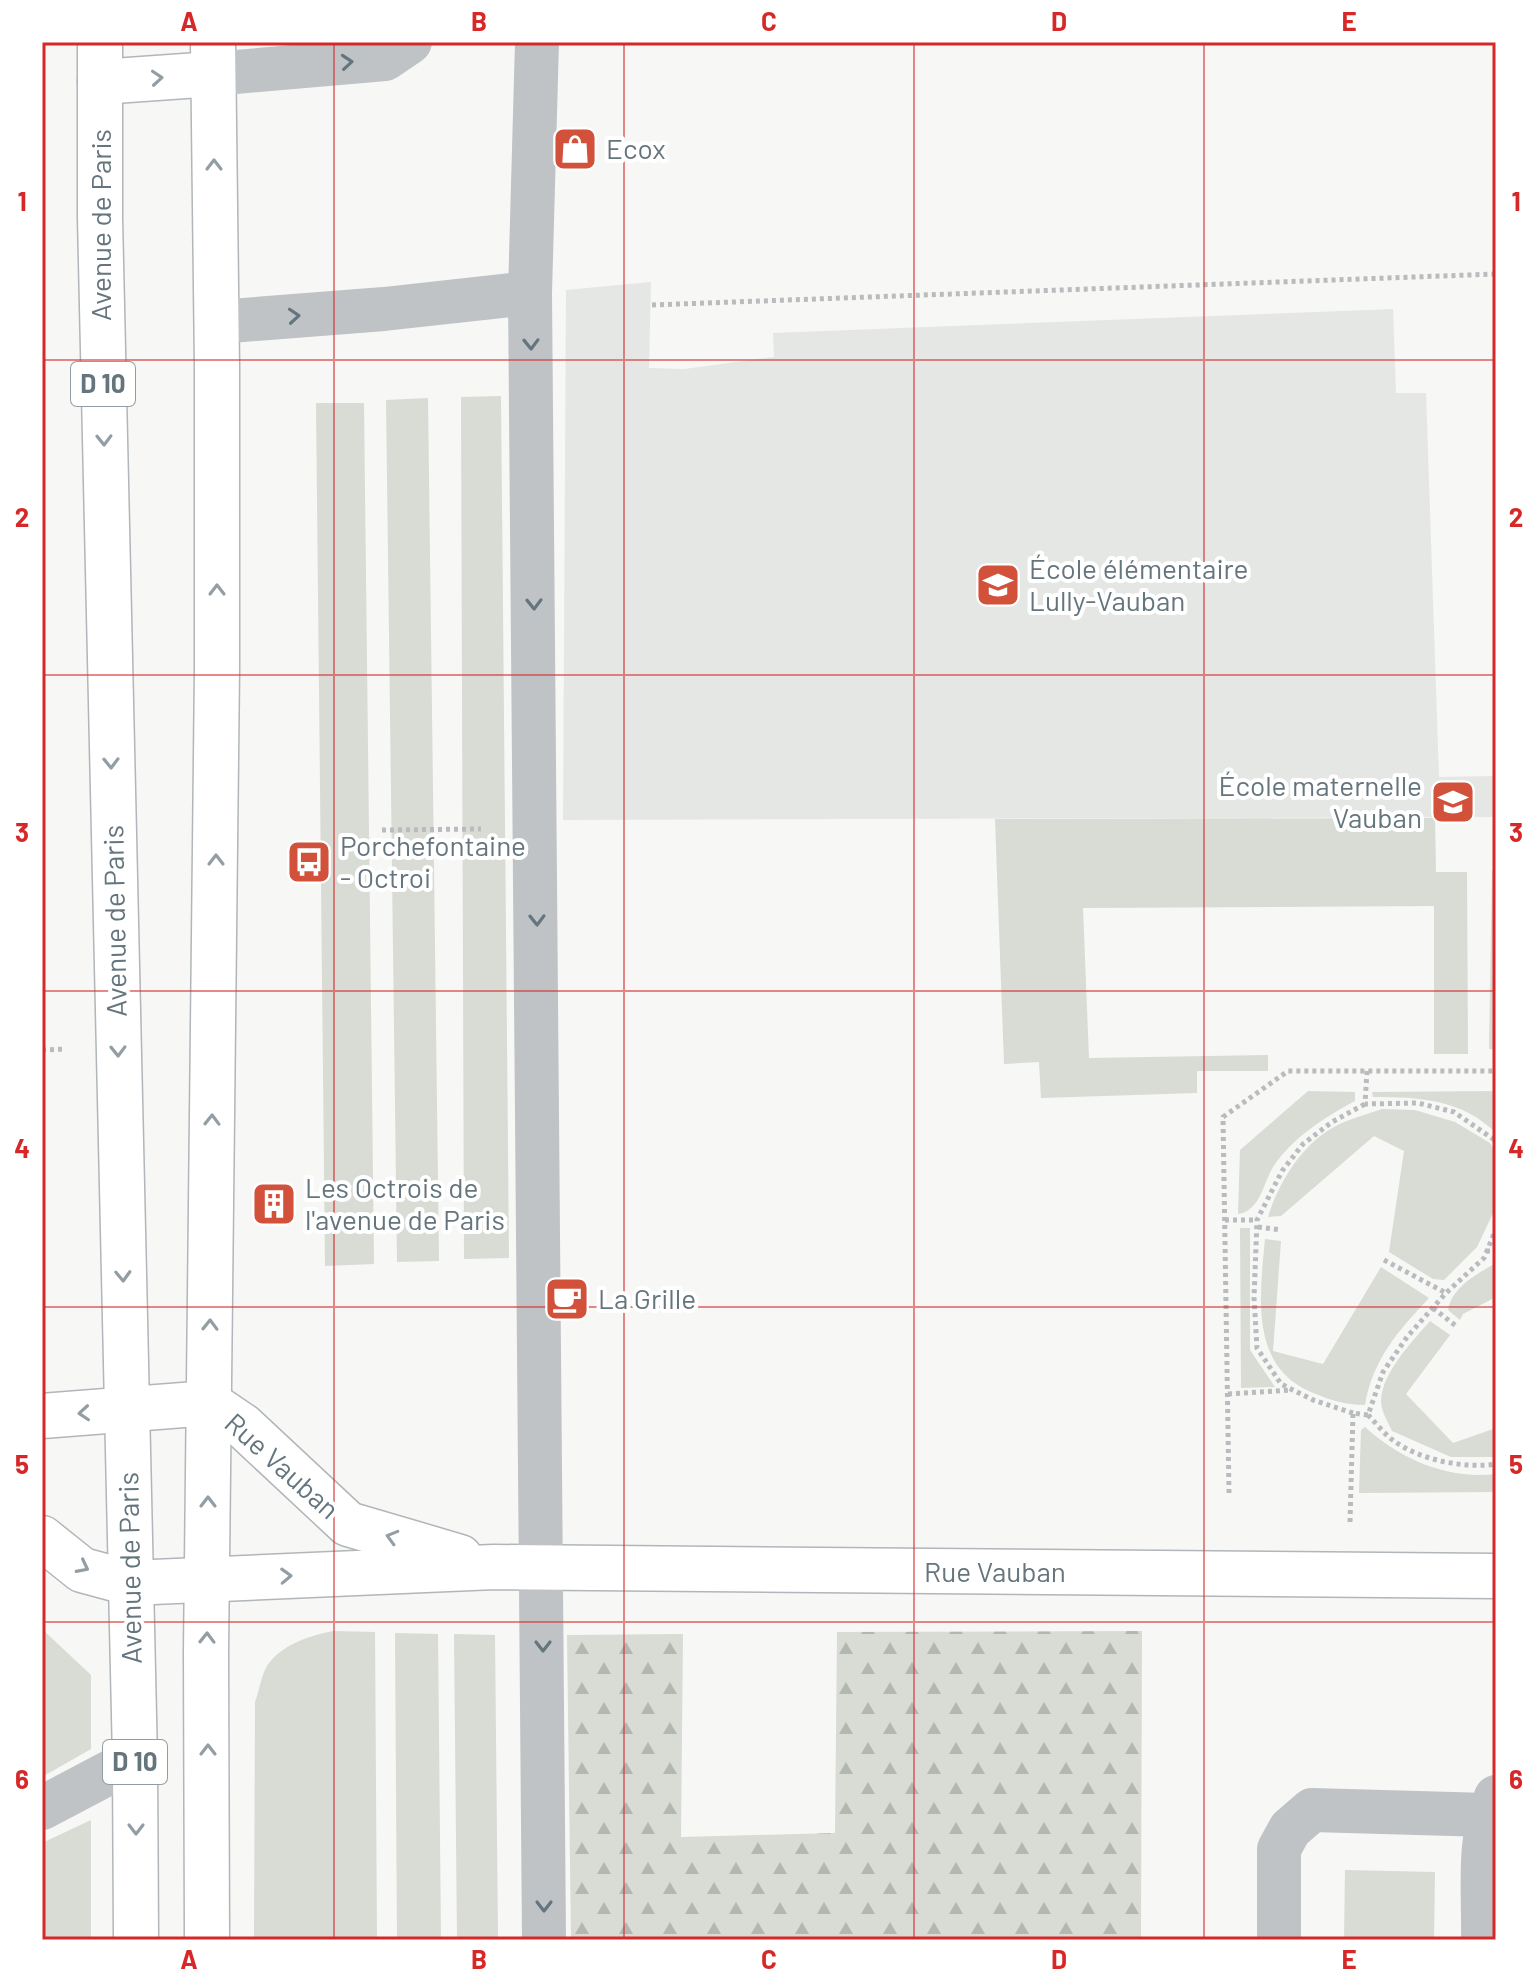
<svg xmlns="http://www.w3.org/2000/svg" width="1538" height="1982" font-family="Barlow,sans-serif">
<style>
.built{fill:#e5e7e5}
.grass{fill:#d8dcd4}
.forest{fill:url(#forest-firs)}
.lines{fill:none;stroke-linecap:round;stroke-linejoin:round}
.major-casing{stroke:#b0b6b9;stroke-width:47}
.path{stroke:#b9bcbe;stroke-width:5;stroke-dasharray:4 4;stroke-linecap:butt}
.minor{stroke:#bfc3c6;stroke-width:44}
.major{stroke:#fff;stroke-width:44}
.oneway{stroke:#65757d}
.oneway2{stroke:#939ea4}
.grid{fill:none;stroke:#d62828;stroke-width:2;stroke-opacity:0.55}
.labels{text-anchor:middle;stroke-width:8;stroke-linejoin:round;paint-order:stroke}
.shield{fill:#fff;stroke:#939ea4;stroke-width:2}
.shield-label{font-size:26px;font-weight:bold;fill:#65757d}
.poi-label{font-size:28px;fill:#65757d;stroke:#fff;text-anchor:start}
.street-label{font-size:28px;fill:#65757d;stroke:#fff}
.neatline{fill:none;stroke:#d62828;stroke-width:3}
.grid-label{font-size:26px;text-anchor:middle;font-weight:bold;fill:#d62828}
</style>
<defs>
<pattern id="forest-firs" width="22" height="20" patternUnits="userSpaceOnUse" patternTransform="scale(2)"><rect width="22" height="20" fill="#d8dcd4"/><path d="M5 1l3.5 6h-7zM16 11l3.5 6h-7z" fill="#b3b7b1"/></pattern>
</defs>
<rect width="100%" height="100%" fill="#f7f7f5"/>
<!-- built -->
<path class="built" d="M 651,282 L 649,368 L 684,369 L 774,357 L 773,333 L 1393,309 L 1396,393 L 1426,393 L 1439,777 L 1496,776 L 1496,817 L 563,820 L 566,290 Z"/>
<!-- grass -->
<g class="grass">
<path d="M 501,396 L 509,1258 L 464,1259 L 461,397 Z"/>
<path d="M 428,398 L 439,1261 L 397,1262 L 386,400 Z"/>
<path d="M 316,403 L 364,403 L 374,1264 L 325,1266 Z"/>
<path d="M 1435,818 L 1436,872 L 1467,872 L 1468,1054 L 1434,1054 L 1434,906 L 1083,908 L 1089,1058 L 1268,1055 L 1268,1071 L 1197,1071 L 1197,1093 L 1041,1098 L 1039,1062 L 1004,1064 L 995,819 Z"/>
<path d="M 1492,870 L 1496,871 L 1496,1050 L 1489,1049 Z"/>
<path d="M 1308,1091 L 1355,1092 L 1355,1101 C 1325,1117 1292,1138 1273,1167 C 1263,1184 1260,1211 1238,1214 L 1240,1150 Z"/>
<path d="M 1496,1091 L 1496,1133 C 1462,1099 1418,1097 1373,1097 L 1372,1092 Z"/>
<path d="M 1382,1109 L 1415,1110 L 1455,1122 L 1490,1143 L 1496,1153 L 1496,1207 L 1477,1247 L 1444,1280 L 1433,1279 L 1389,1252 L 1404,1151 L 1374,1136 L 1281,1216 L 1268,1217 C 1278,1184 1300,1148 1329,1130 C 1345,1120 1364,1115 1382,1109 Z"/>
<path d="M 1240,1228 L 1250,1228 L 1250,1350 L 1275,1387 L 1241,1388 Z"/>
<path d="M 1265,1239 L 1281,1241 L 1273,1351 L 1323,1364 L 1381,1267 L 1429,1298 C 1398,1331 1373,1359 1365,1405 C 1345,1405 1330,1400 1311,1392 C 1249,1366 1260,1294 1265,1239 Z"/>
<path d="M 1496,1263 L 1496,1297 L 1463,1314 L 1460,1320 L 1448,1310 C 1452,1287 1477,1274 1496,1263 Z"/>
<path d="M 1430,1321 L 1450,1335 L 1406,1394 L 1453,1443 L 1496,1428 L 1496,1457 L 1451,1457 L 1392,1431 C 1389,1424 1384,1416 1382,1408 C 1375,1379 1413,1341 1430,1321 Z"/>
<path d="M 1365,1427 C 1400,1459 1448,1480 1496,1474 L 1496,1492 L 1359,1493 L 1361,1430 Z"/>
<path d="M 42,1629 L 91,1675 L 91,1749 L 42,1777 Z"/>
<path d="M 333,1631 L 375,1632 L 377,1940 L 254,1940 L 255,1702 C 259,1692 261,1676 267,1666 C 282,1644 309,1636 333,1631 Z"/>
<path d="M 395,1633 L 438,1634 L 441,1940 L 397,1940 Z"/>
<path d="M 454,1634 L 495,1635 L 498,1940 L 457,1940 Z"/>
<path d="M 91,1820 L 91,1940 L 42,1940 L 42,1843 Z"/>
<path d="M 1345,1870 L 1435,1872 L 1434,1940 L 1344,1940 Z"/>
</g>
<!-- forest -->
<path class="forest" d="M 1142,1631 L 1141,1940 L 571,1940 L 567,1635 L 683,1634 L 681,1837 L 835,1833 L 837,1632 Z"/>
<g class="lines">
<!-- major casing -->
<g class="major-casing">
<g id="major">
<path d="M 100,42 L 100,218 L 135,1759 L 136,1940"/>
<path d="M 100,82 L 213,74"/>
<path d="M 209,1403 L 243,1426 L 348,1524 L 460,1557"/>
<path d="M 42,1416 L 209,1403"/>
<path d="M 42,1538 L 82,1570 L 130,1583 L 494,1567 L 1496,1576"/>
<path d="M 207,1940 L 206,1652 L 217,668 L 217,368 L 213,42"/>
</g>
</g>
<!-- path -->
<g class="path">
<path d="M 652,305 L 1496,274"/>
<path d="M 382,830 L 481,829"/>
<path d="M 42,1050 L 65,1049"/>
<path d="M 1367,1071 L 1365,1104 L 1418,1103 L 1454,1112 L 1496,1141"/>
<path d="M 1225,1220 L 1257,1220"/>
<path d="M 1258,1227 L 1281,1230"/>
<path d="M 1486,1251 L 1496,1251"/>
<path d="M 1384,1260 L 1446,1293"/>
<path d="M 1433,1308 L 1456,1326"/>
<path d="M 1228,1394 L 1292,1390"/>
<path d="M 1353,1413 L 1313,1400 L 1281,1384 L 1257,1348 L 1254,1298 L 1257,1220 L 1282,1171 L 1303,1144 L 1332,1122 L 1365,1104"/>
<path d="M 1368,1415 C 1376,1423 1384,1434 1394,1441 C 1420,1460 1465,1469 1496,1464"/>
<path d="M 1229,1493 L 1223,1117 L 1288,1071 L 1496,1071"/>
<path d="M 1350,1522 L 1353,1413 L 1368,1415 L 1383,1372 L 1407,1337 L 1446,1293 L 1484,1258 L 1496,1229"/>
</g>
<!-- minor -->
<g class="minor">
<path d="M 213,74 L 385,59 L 410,42"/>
<path d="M 530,293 L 537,42"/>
<path d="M 217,322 L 384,309 L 530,293 L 544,1940"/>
<path d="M 42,1808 L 135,1759"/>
<path d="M 1279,1940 L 1279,1849 L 1290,1829 L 1312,1810 L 1488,1815"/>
<path d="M 1483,1940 C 1484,1894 1477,1840 1496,1797"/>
</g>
<!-- major -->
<use href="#major" class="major"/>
</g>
<!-- one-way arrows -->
<defs><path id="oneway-chevron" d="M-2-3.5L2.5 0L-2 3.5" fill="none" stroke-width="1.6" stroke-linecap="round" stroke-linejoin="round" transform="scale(2)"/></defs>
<g class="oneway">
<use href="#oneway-chevron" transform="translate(347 62) rotate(-5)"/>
<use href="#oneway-chevron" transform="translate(294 316) rotate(-4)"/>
<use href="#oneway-chevron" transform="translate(531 344) rotate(89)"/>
<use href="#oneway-chevron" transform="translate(534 604) rotate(89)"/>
<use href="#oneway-chevron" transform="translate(537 920) rotate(89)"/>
<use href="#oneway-chevron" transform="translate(543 1646) rotate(90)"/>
<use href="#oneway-chevron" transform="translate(544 1906) rotate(90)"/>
</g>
<g class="oneway2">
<use href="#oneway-chevron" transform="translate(157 78) rotate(-4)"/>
<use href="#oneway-chevron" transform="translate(214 165) rotate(-90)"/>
<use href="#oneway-chevron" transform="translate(104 440) rotate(89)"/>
<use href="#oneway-chevron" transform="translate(217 590) rotate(-90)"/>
<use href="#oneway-chevron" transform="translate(111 763) rotate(89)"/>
<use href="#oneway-chevron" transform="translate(216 860) rotate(-90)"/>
<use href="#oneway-chevron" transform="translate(118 1051) rotate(89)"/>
<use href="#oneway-chevron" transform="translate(212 1120) rotate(-89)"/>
<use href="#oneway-chevron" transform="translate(123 1276) rotate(88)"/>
<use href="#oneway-chevron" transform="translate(210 1325) rotate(-89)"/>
<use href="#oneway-chevron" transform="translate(84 1413) rotate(176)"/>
<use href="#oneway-chevron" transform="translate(208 1502) rotate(-90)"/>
<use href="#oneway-chevron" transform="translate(392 1537) rotate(-164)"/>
<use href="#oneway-chevron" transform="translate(83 1567) rotate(27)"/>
<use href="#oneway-chevron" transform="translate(286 1576) rotate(-2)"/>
<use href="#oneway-chevron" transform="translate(207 1638) rotate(-89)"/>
<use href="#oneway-chevron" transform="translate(208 1750) rotate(-90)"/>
<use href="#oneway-chevron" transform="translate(136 1829) rotate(90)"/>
</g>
<!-- grid -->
<path class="grid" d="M 334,42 L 334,1940M 624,42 L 624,1940M 914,42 L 914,1940M 1204,42 L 1204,1940M 42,360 L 1496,360M 42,675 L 1496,675M 42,991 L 1496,991M 42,1307 L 1496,1307M 42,1622 L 1496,1622"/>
<!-- icons -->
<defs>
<g id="shop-square" transform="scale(2.3)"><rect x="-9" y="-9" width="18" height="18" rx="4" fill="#d2513a" stroke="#fff"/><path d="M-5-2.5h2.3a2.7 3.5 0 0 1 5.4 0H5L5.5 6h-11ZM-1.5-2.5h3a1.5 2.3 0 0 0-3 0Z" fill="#fff"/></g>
<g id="school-square" transform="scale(2.3)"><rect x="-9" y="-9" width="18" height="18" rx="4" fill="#d2513a" stroke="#fff"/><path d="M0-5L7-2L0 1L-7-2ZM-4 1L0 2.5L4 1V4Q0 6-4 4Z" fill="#fff"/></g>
<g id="bus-square" transform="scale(2.3)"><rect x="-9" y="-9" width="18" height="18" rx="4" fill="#d2513a" stroke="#fff"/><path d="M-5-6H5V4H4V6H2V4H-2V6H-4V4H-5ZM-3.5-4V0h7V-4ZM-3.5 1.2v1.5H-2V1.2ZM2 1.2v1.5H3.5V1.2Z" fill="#fff"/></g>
<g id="building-square" transform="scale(2.3)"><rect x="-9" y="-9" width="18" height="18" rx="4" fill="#d2513a" stroke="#fff"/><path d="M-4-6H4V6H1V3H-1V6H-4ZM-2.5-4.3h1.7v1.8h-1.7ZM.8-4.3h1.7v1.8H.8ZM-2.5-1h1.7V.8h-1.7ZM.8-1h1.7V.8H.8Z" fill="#fff"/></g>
<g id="cafe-square" transform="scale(2.3)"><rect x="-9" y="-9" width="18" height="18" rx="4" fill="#d2513a" stroke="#fff"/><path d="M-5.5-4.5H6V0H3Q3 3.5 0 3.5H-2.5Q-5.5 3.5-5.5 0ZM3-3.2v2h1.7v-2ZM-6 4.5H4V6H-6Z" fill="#fff"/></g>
</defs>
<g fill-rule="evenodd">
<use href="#shop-square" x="575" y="149"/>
<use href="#school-square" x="998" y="585"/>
<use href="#school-square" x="1453" y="802"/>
<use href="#bus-square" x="309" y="862"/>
<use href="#building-square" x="274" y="1204"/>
<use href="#cafe-square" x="567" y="1299"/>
</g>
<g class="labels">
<!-- shield labels -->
<g class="shield">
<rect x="71" y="362" width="64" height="44" rx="6"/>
<rect x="103" y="1740" width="64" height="44" rx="6"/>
</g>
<g class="shield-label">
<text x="103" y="393">D 10</text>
<text x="135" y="1771">D 10</text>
</g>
<!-- poi labels -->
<g class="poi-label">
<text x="606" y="159">Ecox</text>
<text x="1029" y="579">École élémentaire<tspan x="1029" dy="32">Lully-Vauban</tspan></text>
<text x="1422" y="796" text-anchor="end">École maternelle<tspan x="1422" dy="32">Vauban</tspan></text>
<text x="340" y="856">Porchefontaine<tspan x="340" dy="32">- Octroi</tspan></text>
<text x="305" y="1198">Les Octrois de<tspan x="305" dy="32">l'avenue de Paris</tspan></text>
<text x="598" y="1309">La Grille</text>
</g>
<!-- street labels -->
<g class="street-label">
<text transform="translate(101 225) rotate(-90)" y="10">Avenue de Paris</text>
<text transform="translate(115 921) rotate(-91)" y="10">Avenue de Paris</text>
<text transform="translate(282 1466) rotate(42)" y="10">Rue Vauban</text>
<text transform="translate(130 1568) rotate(-91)" y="10">Avenue de Paris</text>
<text x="995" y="1582">Rue Vauban</text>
</g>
</g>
<!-- border -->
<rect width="1538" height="1982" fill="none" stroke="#ffffff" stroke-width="88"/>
<rect x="44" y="44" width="1450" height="1894" class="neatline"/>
<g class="grid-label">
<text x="189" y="31">A</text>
<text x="479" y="31">B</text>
<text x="769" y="31">C</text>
<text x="1059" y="31">D</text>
<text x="1349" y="31">E</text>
<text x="22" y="211">1</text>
<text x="1516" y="211">1</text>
<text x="22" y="527">2</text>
<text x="1516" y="527">2</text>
<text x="22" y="842">3</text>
<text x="1516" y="842">3</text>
<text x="22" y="1158">4</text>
<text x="1516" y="1158">4</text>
<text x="22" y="1474">5</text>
<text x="1516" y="1474">5</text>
<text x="22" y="1789">6</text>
<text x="1516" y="1789">6</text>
<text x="189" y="1969">A</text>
<text x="479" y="1969">B</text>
<text x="769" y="1969">C</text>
<text x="1059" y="1969">D</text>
<text x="1349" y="1969">E</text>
</g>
</svg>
